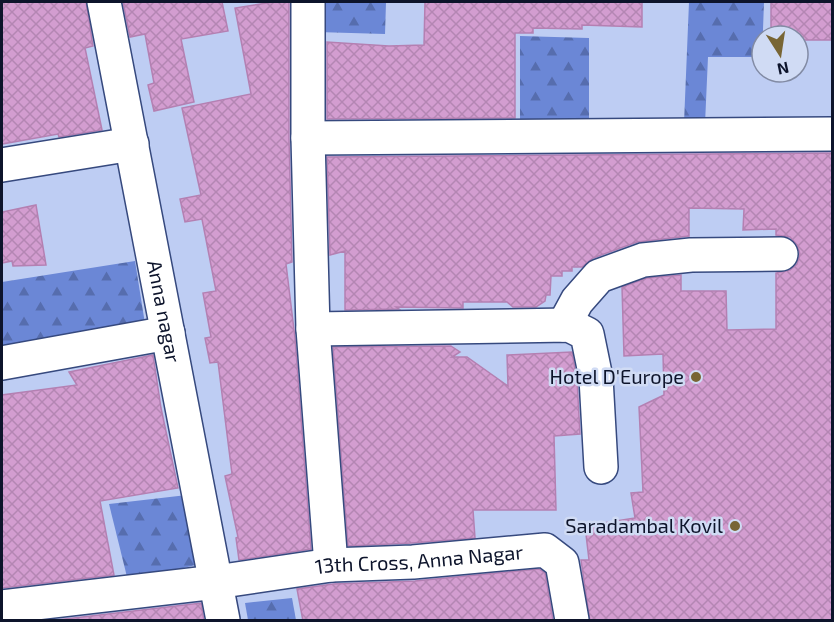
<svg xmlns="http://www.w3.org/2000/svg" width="834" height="622" font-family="'Exo 2',sans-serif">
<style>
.forest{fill:url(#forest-firs)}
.building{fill:url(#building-cross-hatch);stroke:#b480b2;stroke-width:1.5}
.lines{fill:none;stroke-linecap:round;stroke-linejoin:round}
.minor-casing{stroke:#36497e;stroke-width:36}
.minor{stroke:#fff;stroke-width:33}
.poi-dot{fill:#786534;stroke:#d0dbf4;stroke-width:2}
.labels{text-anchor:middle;stroke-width:5;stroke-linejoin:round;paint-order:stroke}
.street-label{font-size:20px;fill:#0d142b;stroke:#d0dbf4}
.poi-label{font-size:20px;fill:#0d142b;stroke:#d0dbf4;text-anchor:end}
</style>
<defs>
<pattern id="forest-firs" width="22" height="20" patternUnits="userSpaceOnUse" patternTransform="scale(1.5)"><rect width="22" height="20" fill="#6b87d6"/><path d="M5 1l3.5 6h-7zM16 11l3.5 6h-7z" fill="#566dae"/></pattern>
<pattern id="building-cross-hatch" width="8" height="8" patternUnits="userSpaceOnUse" patternTransform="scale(1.5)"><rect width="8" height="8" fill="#d39dd0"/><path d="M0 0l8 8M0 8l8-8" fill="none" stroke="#b486b3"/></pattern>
</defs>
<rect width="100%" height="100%" fill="#becdf3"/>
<!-- forest -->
<g class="forest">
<path d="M 318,2 L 386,2 L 385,34 L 317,32 Z"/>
<path d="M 689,2 L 764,2 L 762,57 L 708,57 L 705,124 L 684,123 Z"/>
<path d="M 520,36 L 589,38 L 589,123 L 520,122 Z"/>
<path d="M 135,261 L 146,330 L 2,353 L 2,282 Z"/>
<path d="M 187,495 L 200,564 L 128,581 L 109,504 Z"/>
<path d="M 292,598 L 296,620 L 248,620 L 245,603 Z"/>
</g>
<!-- building -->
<g class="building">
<path d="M 2,2 L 86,2 L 93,46 L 85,48 L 102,130 L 59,137 L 58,134 L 2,144 Z"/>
<path d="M 123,2 L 222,2 L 228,31 L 181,39 L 194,102 L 154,111 L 148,85 L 154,83 L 145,34 L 130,37 Z"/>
<path d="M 273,2 L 289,2 L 289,138 L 292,262 L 286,264 L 295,338 L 311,549 L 239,560 L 236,538 L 238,537 L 225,476 L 232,474 L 218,362 L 210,363 L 205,338 L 211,337 L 203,293 L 216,291 L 202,219 L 185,222 L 180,199 L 201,195 L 182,108 L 251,94 L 235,8 Z"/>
<path d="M 425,2 L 642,2 L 642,27 L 582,25 L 582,29 L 533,28 L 533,33 L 515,33 L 515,118 L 327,119 L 327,42 L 389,46 L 424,45 Z"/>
<path d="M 771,2 L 832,2 L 832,40 L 798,40 L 798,36 L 771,36 Z"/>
<path d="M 832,153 L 832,621 L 590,621 L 581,560 L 589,560 L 585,526 L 635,518 L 631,493 L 643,492 L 639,407 L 664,395 L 663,354 L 624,356 L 622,287 L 647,278 L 681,275 L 681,291 L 726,291 L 727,330 L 776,329 L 776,273 L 790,270 L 797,264 L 800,254 L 797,245 L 790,237 L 776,235 L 776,229 L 743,230 L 744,209 L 689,208 L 689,236 L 637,242 L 593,258 L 582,267 L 572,267 L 572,271 L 562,271 L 562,276 L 551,276 L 550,295 L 546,295 L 545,301 L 536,307 L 513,307 L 507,302 L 463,302 L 463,308 L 396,307 L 399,309 L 345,310 L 345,251 L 330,255 L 327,157 Z"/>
<path d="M 36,205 L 46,265 L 13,266 L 12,261 L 2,263 L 2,212 Z"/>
<path d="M 451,346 L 460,352 L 452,357 L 467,357 L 508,386 L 507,355 L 572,352 L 577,380 L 580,434 L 554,436 L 556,510 L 473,510 L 475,538 L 412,543 L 348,546 L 333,347 Z"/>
<path d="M 153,355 L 161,408 L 178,488 L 100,501 L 114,575 L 2,588 L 2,395 L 77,385 L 69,372 Z"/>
<path d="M 539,569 L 545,573 L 553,620 L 303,621 L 297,589 L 333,584 L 415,581 Z"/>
<path d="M 201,603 L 204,621 L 48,621 Z"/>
</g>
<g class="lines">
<!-- minor casing -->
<g class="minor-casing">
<g id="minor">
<path id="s1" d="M 104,2 L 223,620"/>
<path d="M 308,2 L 308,138 L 313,329 L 331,565"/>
<path d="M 308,138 L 832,134"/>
<path d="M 2,165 L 132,144"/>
<path d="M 564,325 L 577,301 L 599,276 L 643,260 L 691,255 L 781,254"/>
<path d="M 313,329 L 569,325 L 587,334 L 596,378 L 601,467"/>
<path d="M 2,363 L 168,333"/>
<path id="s2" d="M 2,607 L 216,582 L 331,565 L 413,562 L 545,550 L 562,563 L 572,620"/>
</g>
</g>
<!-- minor -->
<use href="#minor" class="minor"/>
</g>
<!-- markers -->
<g class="poi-dot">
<circle cx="696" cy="377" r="6"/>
<circle cx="735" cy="526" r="6"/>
</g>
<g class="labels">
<!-- street labels -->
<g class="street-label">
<text dy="7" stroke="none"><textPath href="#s1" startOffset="315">Anna nagar</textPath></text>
<text dy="7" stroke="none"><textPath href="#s2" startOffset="420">13th Cross, Anna Nagar</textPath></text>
</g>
<!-- poi labels -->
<g class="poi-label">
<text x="684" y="384">Hotel D'Europe</text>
<text x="723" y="533">Saradambal Kovil</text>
</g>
</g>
<!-- border -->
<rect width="834" height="622" fill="none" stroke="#0d142b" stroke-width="6"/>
<!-- north arrow -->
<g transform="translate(780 54) rotate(168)"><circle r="28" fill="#d0dbf4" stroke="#828ba4" stroke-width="1.5"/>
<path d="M0-4.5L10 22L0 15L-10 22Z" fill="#786534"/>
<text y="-9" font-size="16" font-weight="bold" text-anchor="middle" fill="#0d142b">N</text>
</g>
</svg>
